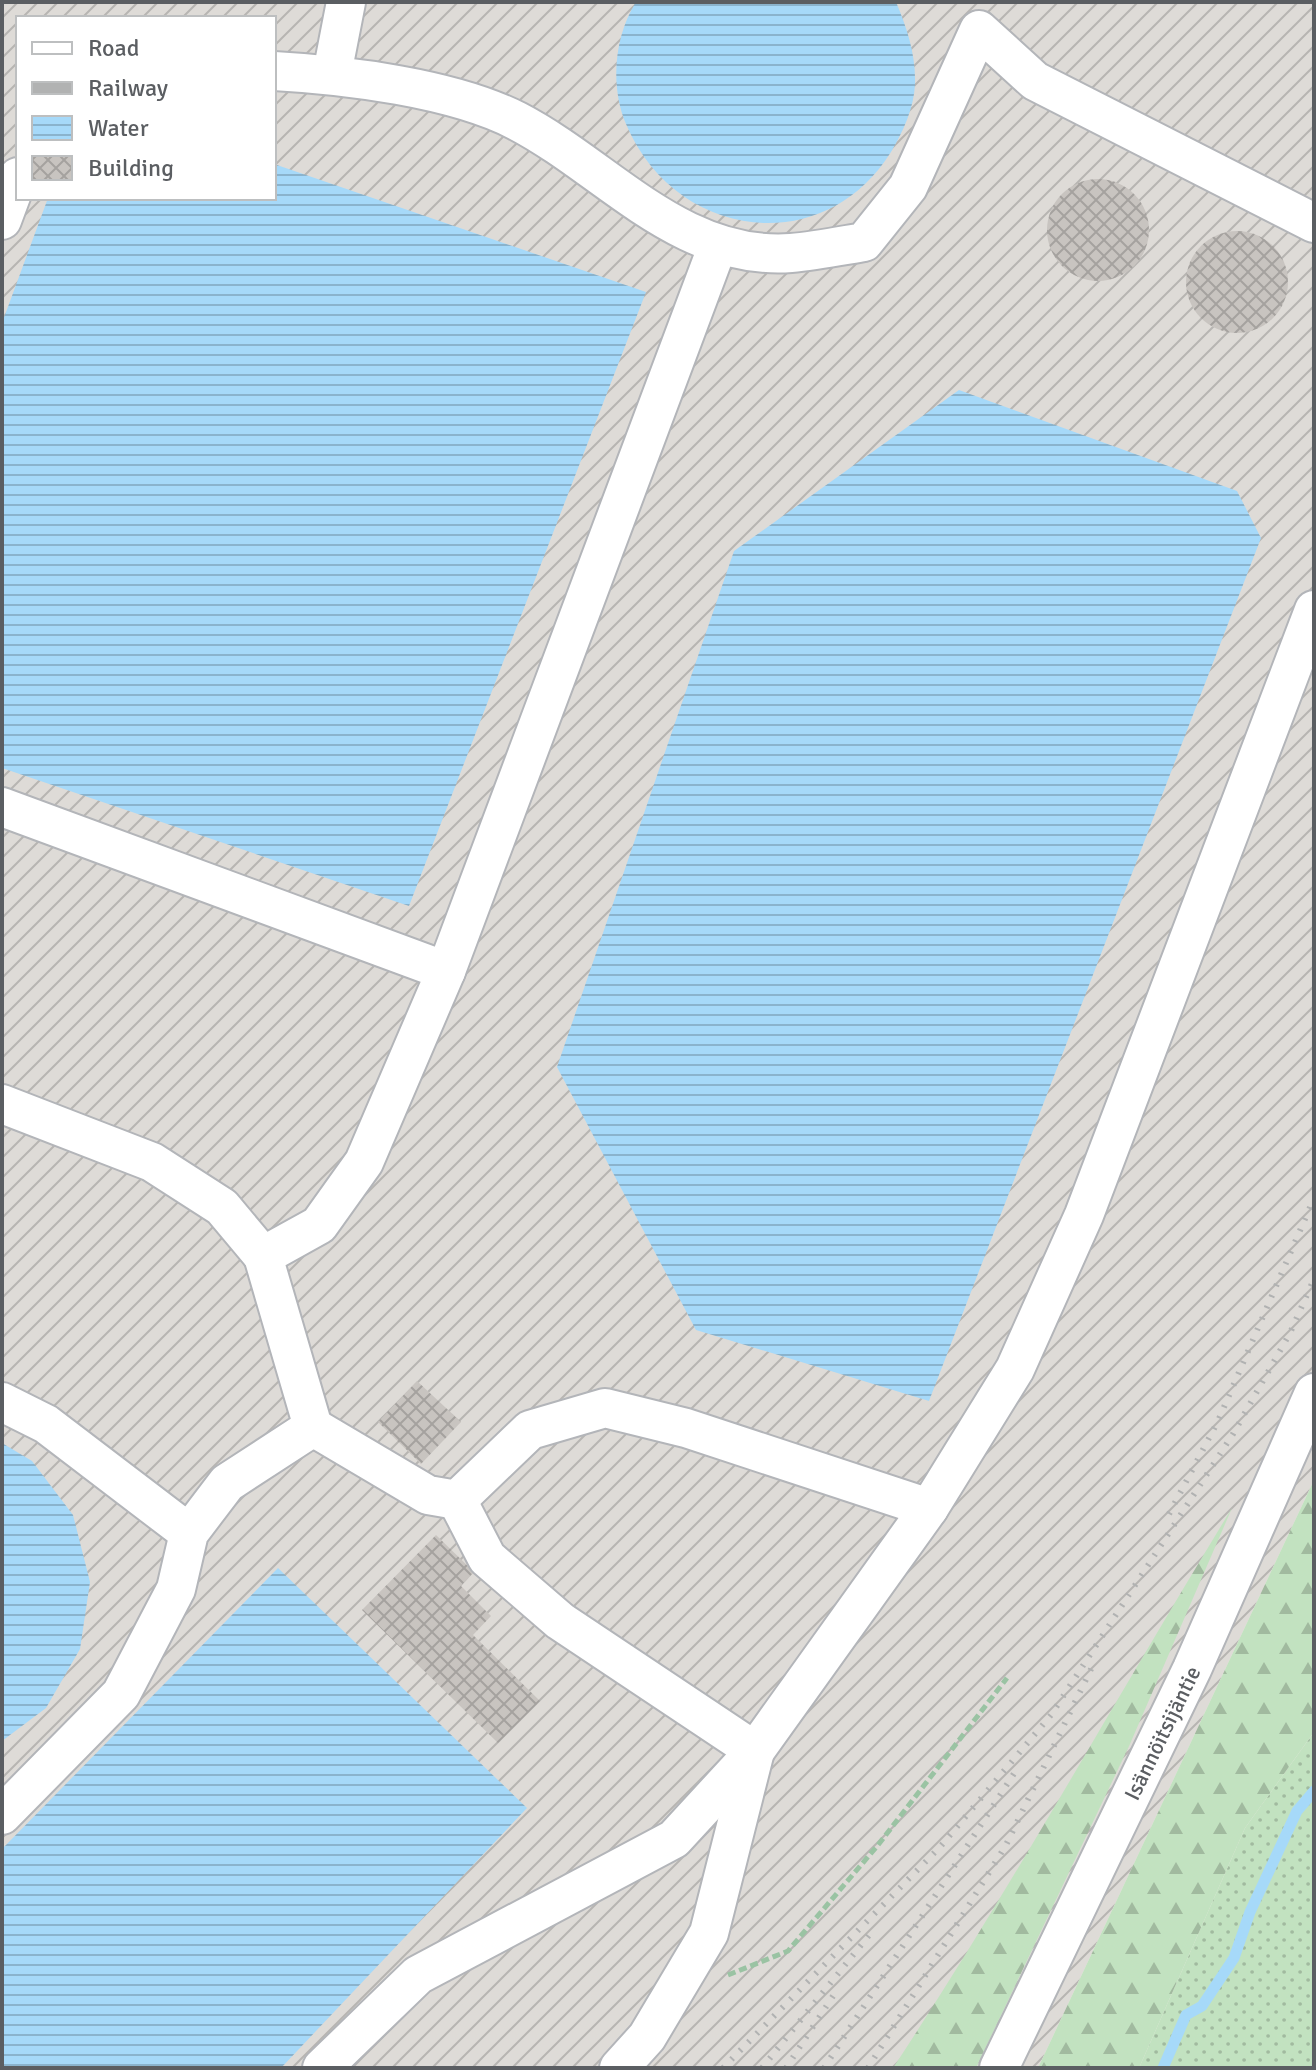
<svg xmlns="http://www.w3.org/2000/svg" width="1316" height="2070" font-family="Signika,sans-serif">
<style>
.industrial{fill:url(#industrial-furrows);fill-rule:evenodd}
.grass{fill:url(#grass-dots)}
.forest{fill:url(#forest-firs)}
.water{fill:url(#water-rules)}
.lines{fill:none;stroke-linecap:round;stroke-linejoin:round}
.stream{stroke:#a6d9f9;stroke-width:11}
.building{fill:url(#building-cross-hatch)}
.minor-casing{stroke:#b3b5b9;stroke-width:42}
.path{stroke:#9ac3a3;stroke-width:5;stroke-dasharray:8 4;stroke-linecap:butt}
.minor{stroke:#fff;stroke-width:38}
.rail{stroke:#b1b2b2;stroke-width:6;stroke-dasharray:2 10;stroke-linecap:butt}
.labels{text-anchor:middle;stroke-width:6;stroke-linejoin:round;paint-order:stroke}
.street-label{font-size:22px;fill:#5b5e62;stroke:#fff}
</style>
<defs>
<pattern id="industrial-furrows" width="10" height="10" patternUnits="userSpaceOnUse" patternTransform="scale(2)"><rect width="10" height="10" fill="#dedbd7"/><path d="M-1 1l2-2M0 10L10 0M9 11l2-2" fill="none" stroke="#b7b5b2"/></pattern>
<pattern id="grass-dots" width="8" height="8" patternUnits="userSpaceOnUse" patternTransform="scale(2)"><rect width="8" height="8" fill="#c2e2c0"/><path d="M2 2h.1M6 6h.1" fill="none" stroke="#a1ba9f" stroke-width="1.8" stroke-linecap="round"/></pattern>
<pattern id="forest-firs" width="22" height="20" patternUnits="userSpaceOnUse" patternTransform="scale(2)"><rect width="22" height="20" fill="#c2e2c0"/><path d="M5 1l3.5 6h-7zM16 11l3.5 6h-7z" fill="#a1ba9f"/></pattern>
<pattern id="water-rules" width="6" height="5" patternUnits="userSpaceOnUse" patternTransform="scale(2)"><rect width="6" height="5" fill="#a6d9f9"/><path d="M0 2.5h6" fill="none" stroke="#8ab3cd"/></pattern>
<pattern id="building-cross-hatch" width="8" height="8" patternUnits="userSpaceOnUse" patternTransform="scale(2)"><rect width="8" height="8" fill="#c8c4c0"/><path d="M0 0l8 8M0 8l8-8" fill="none" stroke="#a5a29f"/></pattern>
</defs>
<rect width="100%" height="100%" fill="#ece9e2"/>
<!-- industrial -->
<path class="industrial" d="M 2,2 L 1314,2 L 1314,1480 L 1038,2068 L 2,2068 ZM 18,18 L 274,18 L 274,198 L 18,198 Z"/>
<!-- grass -->
<path class="grass" d="M 1314,1732 L 1314,2068 L 1139,2068 L 1245,1828 Z"/>
<!-- forest -->
<g class="forest">
<path d="M 1314,1480 L 1314,1732 L 1245,1828 L 1139,2068 L 1038,2068 Z"/>
<path d="M 1232,1508 L 1130,1744 L 976,2068 L 893,2068 C 1013,1886 1118,1694 1232,1508 Z"/>
</g>
<!-- water -->
<g class="water">
<path d="M 636,2 L 896,2 C 907,28 916,55 915,84 C 914,108 903,132 891,152 C 823,261 674,239 626,124 C 610,86 614,37 636,2 Z"/>
<path d="M 274,164 L 646,292 L 409,906 L 2,768 L 2,323 L 48,198 L 274,198 Z"/>
<path d="M 959,390 L 1237,491 L 1261,538 L 929,1401 L 696,1330 L 557,1067 L 734,551 Z"/>
<path d="M 2,1443 L 32,1461 L 73,1515 L 90,1582 L 80,1649 L 46,1708 L 2,1741 Z"/>
<path d="M 278,1568 L 527,1808 L 281,2068 L 2,2068 L 2,1849 Z"/>
</g>
<g class="lines">
<!-- stream -->
<path class="stream" d="M 1163,2068 L 1186,2015 L 1202,2006 L 1234,1958 L 1250,1912 L 1297,1811 L 1314,1791"/>
</g>
<!-- building -->
<g class="building">
<circle cx="1098" cy="230" r="51"/>
<circle cx="1237" cy="282" r="51"/>
<path d="M 417,1381 L 461,1422 L 421,1464 L 378,1422 Z"/>
<path d="M 436,1535 L 474,1572 L 461,1586 L 491,1616 L 473,1635 L 540,1701 L 498,1743 L 362,1610 Z"/>
</g>
<g class="lines">
<!-- minor casing -->
<g class="minor-casing">
<g id="minor">
<path d="M 274,71 C 346,75 453,88 517,121 C 607,168 680,261 791,253 C 815,251 840,246 864,242 L 908,187 L 979,30 L 1035,81 L 1314,223"/>
<path d="M 332,74 L 346,2"/>
<path d="M 2,220 L 18,177"/>
<path d="M 2,807 L 446,971 L 718,245"/>
<path d="M 2,1104 L 152,1162 L 222,1207 L 263,1256"/>
<path d="M 2,1402 L 46,1424 L 189,1533"/>
<path d="M 313,1427 L 428,1495 L 457,1500 L 530,1430 L 605,1408 L 686,1428 L 929,1508"/>
<path d="M 457,1500 L 487,1558 L 560,1621 L 755,1751 L 709,1933 L 647,2037 L 619,2068"/>
<path d="M 2,1815 L 121,1694 L 176,1589 L 189,1533 L 227,1483 L 313,1427 L 263,1256 L 319,1225 L 364,1162 L 446,971"/>
<path d="M 322,2068 L 418,1975 L 674,1839 L 755,1751 L 929,1508 L 1015,1369 L 1084,1215 L 1314,610"/>
<path d="M 999,2068 L 1192,1669 L 1314,1393"/>
</g>
</g>
<!-- path -->
<path class="path" d="M 728,1975 L 788,1951 L 878,1845 L 1007,1678"/>
<!-- minor -->
<use href="#minor" class="minor"/>
<!-- rail -->
<g class="rail">
<path d="M 1169,1514 L 1218,1421 L 1314,1198"/>
<path d="M 723,2068 L 940,1847 L 1051,1715 L 1233,1434 L 1290,1333 L 1314,1279"/>
<path d="M 762,2068 L 870,1934"/>
<path d="M 786,2068 L 835,1993"/>
<path d="M 824,2068 L 1015,1772"/>
<path d="M 868,2068 L 1006,1845 L 1092,1667"/>
</g>
</g>
<g class="labels">
<!-- street labels -->
<g class="street-label">
<text transform="translate(1162 1733) rotate(-64)" y="8">Isännöitsijäntie</text>
</g>
</g>
<!-- border -->
<rect width="1316" height="2070" fill="none" stroke="#5b5e62" stroke-width="8"/>
<!-- legend -->
<rect x="16" y="16" width="260" height="184" fill="#ffffff" stroke="#bdbfc0" stroke-width="2"/>
<rect x="32" y="42" width="40" height="12" fill="#ffffff" stroke="#bdbfc0" stroke-width="2"/>
<text x="88" y="56" font-size="24" fill="#5b5e62">Road</text>
<rect x="32" y="82" width="40" height="12" fill="#b1b2b2" stroke="#bdbfc0" stroke-width="2"/>
<text x="88" y="96" font-size="24" fill="#5b5e62">Railway</text>
<rect x="32" y="116" width="40" height="24" fill="url(#water-rules)" stroke="#bdbfc0" stroke-width="2"/>
<text x="88" y="136" font-size="24" fill="#5b5e62">Water</text>
<rect x="32" y="156" width="40" height="24" fill="url(#building-cross-hatch)" stroke="#bdbfc0" stroke-width="2"/>
<text x="88" y="176" font-size="24" fill="#5b5e62">Building</text>
</svg>
